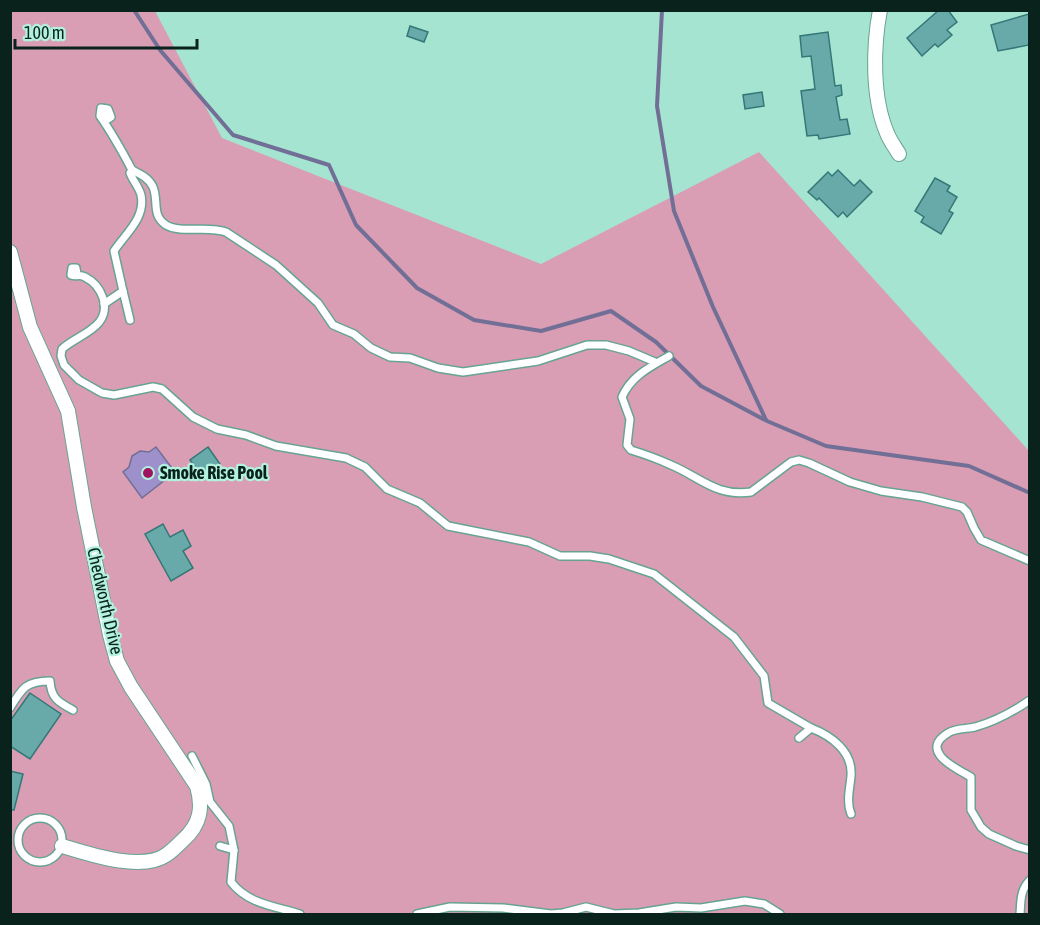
<svg xmlns="http://www.w3.org/2000/svg" width="1040" height="925" font-family="'Asap Condensed',sans-serif">
<style>
.green{fill:#d99eb4}
.water{fill:#9e90ca;stroke:#716f96;stroke-width:1.5}
.lines{fill:none;stroke-linecap:round;stroke-linejoin:round}
.stream{stroke:#716f96;stroke-width:4}
.building{fill:#68aaa9;stroke:#347777;stroke-width:1.5}
.lane-casing{stroke:#67a393;stroke-width:10}
.street-casing{stroke:#67a393;stroke-width:16}
.lane{stroke:#fff;stroke-width:7}
.street{stroke:#fff;stroke-width:14}
.poi-dot{fill:#a0145f;stroke:#b3f1df;stroke-width:2}
.labels{text-anchor:middle;stroke-width:4.5;stroke-linejoin:round;paint-order:stroke}
.poi-label{font-size:18px;font-weight:bold;fill:#09231c;stroke:#b3f1df;text-anchor:start}
.street-label{font-size:18px;fill:#09231c;stroke:#b3f1df}
</style>
<rect width="100%" height="100%" fill="#a6e4d2"/>
<!-- green -->
<path class="green" d="M 10,11 L 155,11 L 222,138 L 541,264 L 759,152 L 1029,451 L 1029,914 L 11,914 Z"/>
<!-- water -->
<path class="water" d="M 156,447 L 175,472 L 142,498 L 123,472 L 129,467 L 132,456 L 140,451 L 149,452 Z"/>
<g class="lines">
<!-- stream -->
<g class="stream">
<path d="M 134,10 L 160,50 L 233,135 L 329,165 L 356,225 L 417,288 L 474,320 L 541,331 L 611,311 L 656,342 L 701,386 L 767,421 L 826,446 L 969,466 L 1030,493"/>
<path d="M 662,10 L 657,106 L 674,211 L 713,307 L 766,420"/>
</g>
</g>
<!-- building -->
<g class="building">
<path d="M 939,10 L 948,10 L 957,22 L 947,30 L 952,35 L 938,47 L 935,44 L 922,56 L 907,38 Z"/>
<path d="M 1029,14 L 1029,45 L 998,51 L 991,25 Z"/>
<path d="M 410,26 L 428,32 L 424,42 L 407,36 Z"/>
<path d="M 828,32 L 835,86 L 841,85 L 842,95 L 836,97 L 840,120 L 847,119 L 850,134 L 819,139 L 818,135 L 807,136 L 801,91 L 815,89 L 811,56 L 802,57 L 800,36 Z"/>
<path d="M 762,92 L 764,106 L 745,109 L 743,95 Z"/>
<path d="M 838,170 L 854,186 L 860,180 L 872,192 L 847,217 L 843,212 L 838,217 L 819,198 L 817,200 L 808,192 L 828,172 L 832,176 Z"/>
<path d="M 935,178 L 950,186 L 947,191 L 957,197 L 949,211 L 953,213 L 941,234 L 921,222 L 924,217 L 915,211 Z"/>
<path d="M 208,447 L 220,464 L 202,477 L 190,460 Z"/>
<path d="M 163,524 L 170,537 L 183,530 L 191,546 L 183,551 L 193,568 L 171,581 L 145,534 Z"/>
<path d="M 30,693 L 61,714 L 30,759 L 10,746 L 10,721 Z"/>
<path d="M 10,771 L 23,774 L 14,810 L 10,810 Z"/>
</g>
<g class="lines">
<!-- lane casing -->
<g class="lane-casing">
<g id="lane">
<path d="M 105,114 L 107,117 L 109,114 L 107,110 L 103,111 L 102,116 L 104,119 L 108,119 L 111,117 L 108,109 L 101,108 L 100,116 C 112,133 122,151 132,170 L 130,173 C 133,181 139,187 141,195 C 146,218 125,234 114,251 L 123,291"/>
<path d="M 132,170 C 140,174 149,178 153,187 C 159,201 151,215 166,225 C 181,234 208,225 226,232 L 276,265 L 318,303 L 333,325 L 354,334 L 371,348 L 390,357 L 410,358 L 438,368 L 463,372 L 538,361 L 587,345 L 606,345 L 629,351 L 655,362"/>
<path d="M 75,272 L 72,271 L 73,274 L 77,274 L 76,268 L 72,268 L 71,275 C 76,277 79,274 85,277 C 93,281 100,289 103,298 C 112,328 78,334 62,349 L 61,356 L 64,365 L 79,380 L 102,393 L 114,395 L 153,387 L 162,389 L 193,417 L 217,429 L 246,435 L 276,446 L 346,458 L 365,467 L 387,489 L 420,503 L 448,526 L 529,542 L 560,556 L 590,556 L 609,559 L 654,574 L 734,637 L 764,676 L 768,703 L 811,728"/>
<path d="M 104,304 L 123,291 L 130,320"/>
<path d="M 669,356 C 650,367 631,376 622,397 L 630,419 L 627,445 L 631,450 C 644,454 658,459 671,465 C 700,477 716,497 751,492 L 791,462 L 799,460 L 809,463 L 850,482 L 881,491 L 922,497 L 962,507 L 967,512 L 974,528 L 981,540 L 1030,561"/>
<path d="M 1030,700 C 1014,711 993,722 975,727 C 967,729 955,728 948,733 C 918,751 957,769 971,777 L 971,810 L 981,827 L 989,834 L 1016,846 L 1030,850"/>
<path d="M 10,708 C 22,688 26,681 50,681 C 51,698 58,702 73,710"/>
<path d="M 799,738 L 811,728 C 832,736 853,752 851,776 C 850,789 846,801 851,814"/>
<path d="M 192,756 L 206,784 L 210,802 L 229,826 L 234,850"/>
<circle cx="40" cy="840" r="22"/>
<path d="M 220,846 L 234,850 L 231,882 C 248,904 274,906 300,914"/>
<path d="M 417,914 L 450,907 L 503,908 L 551,914 L 563,913 L 586,907 L 614,914 L 639,913 L 676,907 L 701,908 L 745,901 L 764,904 L 780,914"/>
<path d="M 1020,914 C 1021,901 1020,890 1030,880"/>
</g>
</g>
<!-- street casing -->
<g class="street-casing">
<g id="street">
<path d="M 880,10 C 873,47 872,98 887,133 C 890,141 895,147 899,154"/>
<path d="M 10,252 L 30,327 L 68,411 L 84,507 L 110,635 L 117,661 L 131,687 L 197,786 C 203,807 201,824 183,840 C 178,845 172,851 166,855 C 141,872 89,854 62,846"/>
</g>
</g>
<!-- lane -->
<use href="#lane" class="lane"/>
<!-- street -->
<use href="#street" class="street"/>
</g>
<!-- markers -->
<circle class="poi-dot" cx="148" cy="473" r="6"/>
<g class="labels">
<!-- poi labels -->
<g class="poi-label">
<text x="160" y="479">Smoke Rise Pool</text>
</g>
<!-- street labels -->
<g class="street-label">
<text transform="translate(105 601) rotate(77)" y="6">Chedworth Drive</text>
</g>
</g>
<!-- border -->
<rect width="1040" height="925" fill="none" stroke="#09231c" stroke-width="24"/>
<!-- scale -->
<path d="M15 39v9h182v-9" fill="none" stroke="#09231c" stroke-width="3"/>
<text x="24" y="39" font-size="18" fill="#09231c" stroke="#b3f1df" stroke-width="4.5" paint-order="stroke">100 m</text>
</svg>
